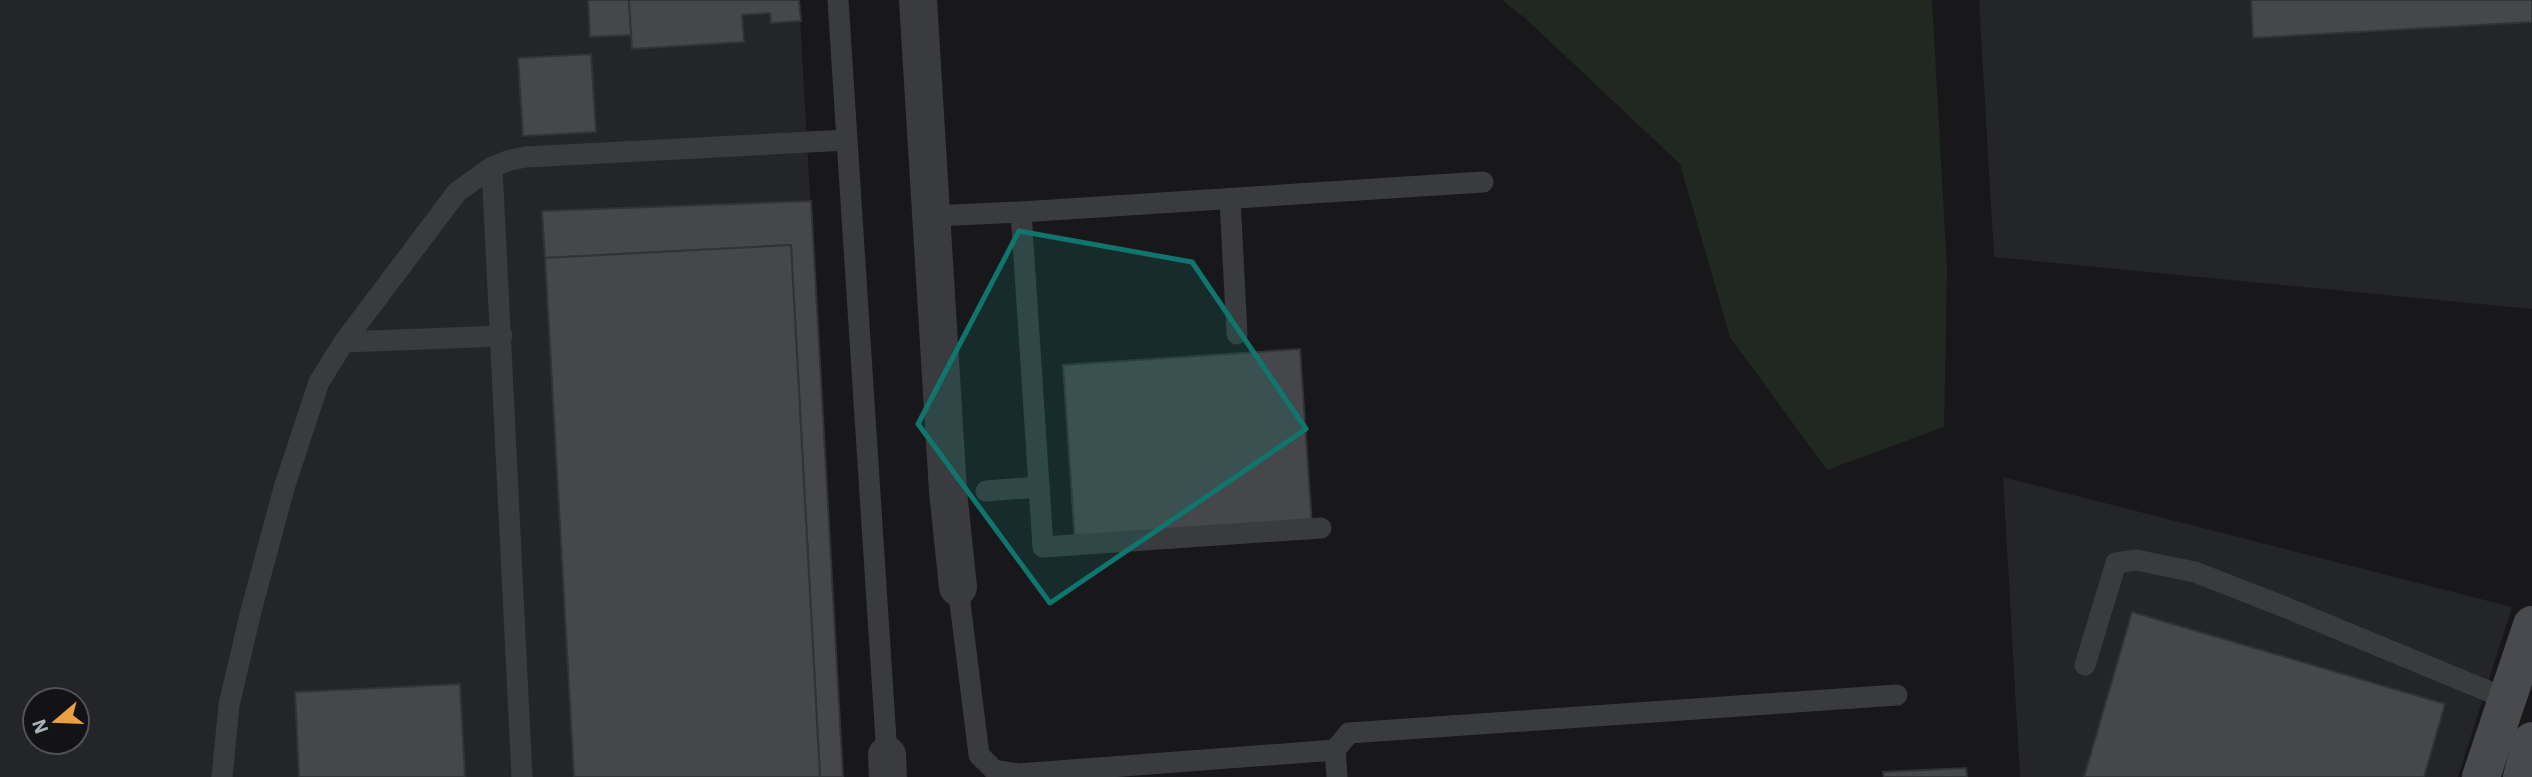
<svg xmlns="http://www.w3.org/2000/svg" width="2532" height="777" font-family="'IBM Plex Sans',sans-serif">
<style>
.built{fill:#242527;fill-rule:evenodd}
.green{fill:#202821}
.building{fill:#45474a;stroke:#323336;stroke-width:2}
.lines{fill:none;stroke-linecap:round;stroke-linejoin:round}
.service{stroke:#393b3f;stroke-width:21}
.minor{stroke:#393b3f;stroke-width:38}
.secondary{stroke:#484a4f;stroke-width:38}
.marked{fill:#0f766e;fill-opacity:0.2;stroke:#0f766e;stroke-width:5;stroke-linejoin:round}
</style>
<rect width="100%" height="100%" fill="#18181a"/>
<!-- built -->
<g class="built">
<path d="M 0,0 L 799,0 L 843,777 L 0,777 ZM 35,700 L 77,700 L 77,742 L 35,742 Z"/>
<path d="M 1979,0 L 2532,0 L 2532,309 L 1994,257 Z"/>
<path d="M 2003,477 L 2512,607 L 2458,777 L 2020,777 Z"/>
</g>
<!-- green -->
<path class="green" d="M 1502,0 L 1932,0 L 1947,269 L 1944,427 L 1827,470 L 1730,337 L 1680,164 L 1526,19 Z"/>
<!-- building -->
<g class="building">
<path d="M 588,0 L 629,0 L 631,35 L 590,37 Z"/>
<path d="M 629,0 L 799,0 L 801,21 L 771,23 L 770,13 L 742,15 L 744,42 L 632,49 Z"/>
<path d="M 2251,0 L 2532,0 L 2532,22 L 2253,38 Z"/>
<path d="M 591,54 L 596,132 L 523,136 L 518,58 Z"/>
<path d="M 811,201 L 843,777 L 820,777 L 791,245 L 545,258 L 542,211 Z"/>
<path d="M 791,245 L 820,777 L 574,777 L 545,258 Z"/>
<path d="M 1300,349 L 1312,526 L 1075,542 L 1063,365 Z"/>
<path d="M 2132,612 L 2445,704 L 2424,777 L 2084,777 Z"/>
<path d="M 460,684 L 465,777 L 299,777 L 295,692 Z"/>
<path d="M 1966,768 L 1967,777 L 1884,777 L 1883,772 Z"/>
</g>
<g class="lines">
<!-- service -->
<g class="service">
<path d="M 847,140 L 887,755"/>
<path d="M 492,167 L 522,777"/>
<path d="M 1230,199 L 1237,334"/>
<path d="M 931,216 L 1021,212"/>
<path d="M 344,342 L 502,336"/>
<path d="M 986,491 L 1039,487"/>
<path d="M 1321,528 L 1043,547 L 1021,212 L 1483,182"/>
<path d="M 958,587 L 979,755 L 994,770 L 1018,774 L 1335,750"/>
<path d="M 2085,665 L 2116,563 L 2136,560 L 2195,572 L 2287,608 L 2507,699"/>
<path d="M 222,777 L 229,705 L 251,611 L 284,488 L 319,382 L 344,342 L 457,192 L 492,167 L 510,160 L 526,157 L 847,140 L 838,0"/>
<path d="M 1337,777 L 1335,750 L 1349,733 L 1897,695"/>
</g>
<!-- minor -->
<g class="minor">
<path d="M 918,0 L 948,491 L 958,587"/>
<path d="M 887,755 L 888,777"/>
</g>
<!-- secondary -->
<g class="secondary">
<path d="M 2481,777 L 2532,625"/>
<path d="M 2522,777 L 2532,741"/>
</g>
</g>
<!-- marked area -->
<path class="marked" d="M 1019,231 L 1192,262 L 1306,429 L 1050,603 L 918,424 Z"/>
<!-- north arrow -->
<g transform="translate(56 721) rotate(251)"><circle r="33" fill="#131315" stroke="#505257" stroke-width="2"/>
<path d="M0-5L12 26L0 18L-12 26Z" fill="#e8a042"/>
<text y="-10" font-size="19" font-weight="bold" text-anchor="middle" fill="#abb1b9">N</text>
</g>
</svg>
